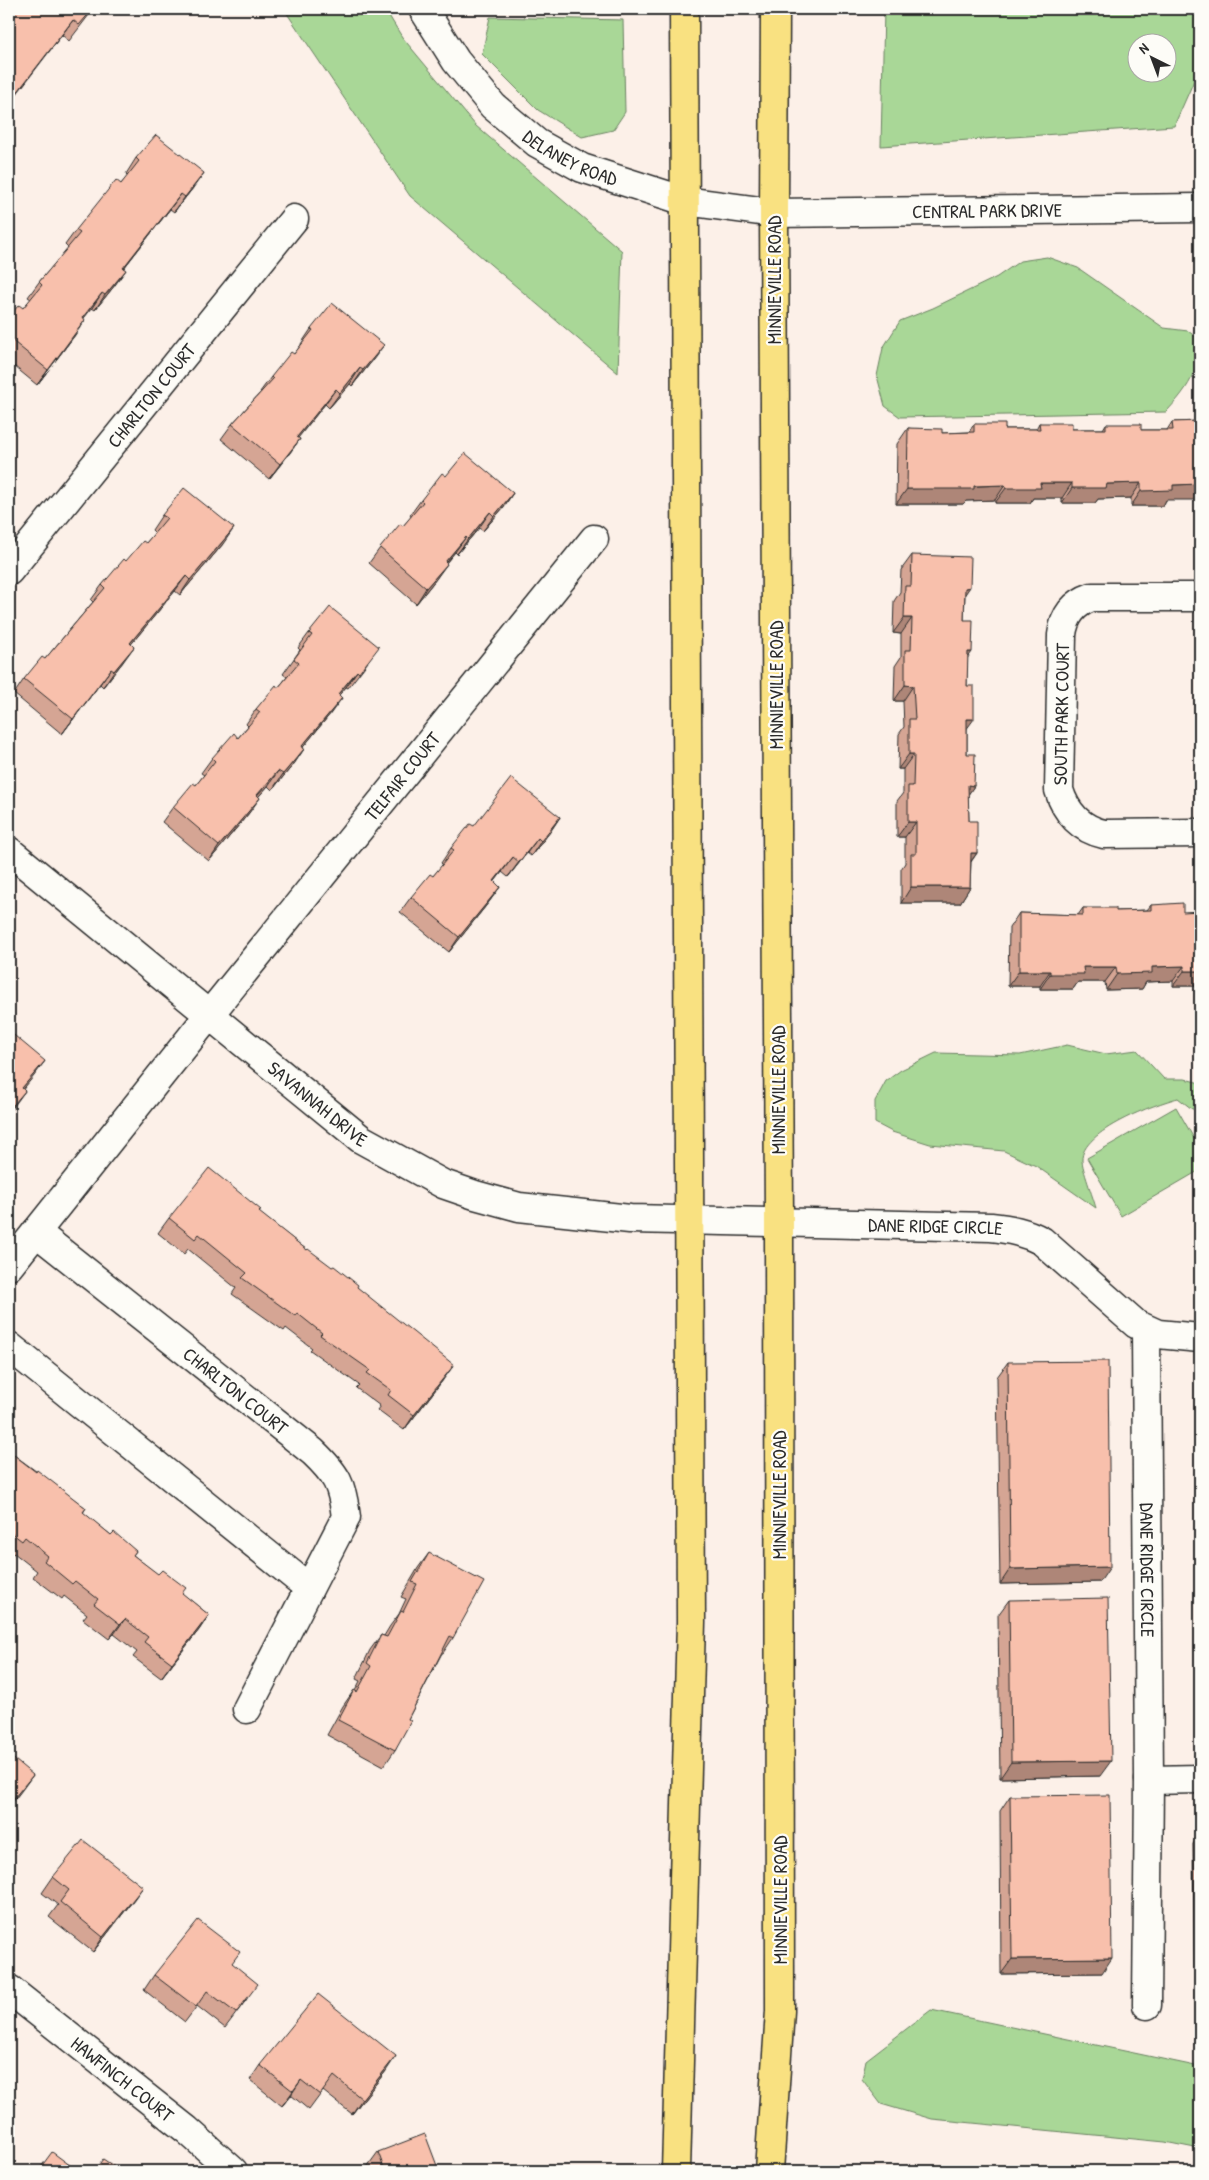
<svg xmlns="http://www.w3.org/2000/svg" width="1209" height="2180" font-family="'Patrick Hand',sans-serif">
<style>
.green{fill:#a9d797;stroke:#6a8161;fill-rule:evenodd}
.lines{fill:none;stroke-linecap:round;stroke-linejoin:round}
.minor-casing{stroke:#2b2b2b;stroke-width:31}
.major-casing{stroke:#2b2b2b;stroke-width:31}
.minor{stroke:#fdfcf7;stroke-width:28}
.major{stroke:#f9e181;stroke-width:28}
.wall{fill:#d5a594;stroke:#2b2b2b}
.shaded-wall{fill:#ae8678;stroke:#2b2b2b}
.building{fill:#f8c0ac;stroke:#2b2b2b}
.labels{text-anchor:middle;stroke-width:4.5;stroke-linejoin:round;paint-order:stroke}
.street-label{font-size:19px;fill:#2b2b2b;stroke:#fdfcf7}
</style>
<rect width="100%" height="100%" fill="#fcf0e8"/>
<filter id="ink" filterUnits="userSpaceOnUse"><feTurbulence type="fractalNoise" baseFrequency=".02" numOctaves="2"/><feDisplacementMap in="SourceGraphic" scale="10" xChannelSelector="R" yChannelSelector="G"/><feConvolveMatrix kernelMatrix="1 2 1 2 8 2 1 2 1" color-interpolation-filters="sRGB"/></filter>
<g filter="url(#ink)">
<!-- green -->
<g class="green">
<path d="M 284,9 L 385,9 L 402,37 L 476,126 L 622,251 L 618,373 L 410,196 Z"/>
<path d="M 884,9 L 1200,9 L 1200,67 L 1174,126 L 881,146 ZM 1166,42 L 1166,72 L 1136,72 L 1136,42 Z"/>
<path d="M 490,17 L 623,20 L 625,112 L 613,130 L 582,137 L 538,110 L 482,54 Z"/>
<path d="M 1047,257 L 1078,268 L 1164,328 L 1188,331 L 1200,340 C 1200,371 1187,390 1166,412 L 900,417 L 885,406 L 877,376 L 883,348 L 900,321 L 933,308 L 997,277 L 1020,261 Z"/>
<path d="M 1198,662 L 1200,662 L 1200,723 L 1197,723 Z"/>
<path d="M 1067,1045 L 1106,1054 L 1137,1050 L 1164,1079 L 1185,1079 L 1200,1083 L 1200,1109 L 1192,1109 L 1178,1098 C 1155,1104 1081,1131 1082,1160 C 1082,1168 1093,1197 1096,1208 L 1036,1166 L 1004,1151 L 930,1144 L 892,1132 L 875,1123 L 875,1101 L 886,1081 L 901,1070 L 936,1053 L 1020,1055 Z"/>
<path d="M 1176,1107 L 1200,1149 L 1200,1170 L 1121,1216 L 1087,1158 Z"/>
<path d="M 931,2010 L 1200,2067 L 1200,2149 L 1165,2142 L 932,2119 L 881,2104 L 862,2079 L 866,2060 Z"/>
</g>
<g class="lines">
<!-- minor casing -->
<g class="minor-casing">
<g id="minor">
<path id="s1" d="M 423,9 L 456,61 L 493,106 L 537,143 L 582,168 L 685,201 L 774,213 L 1200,208"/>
<path id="s2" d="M 9,571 L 294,219"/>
<path d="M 1200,597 L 1092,597 C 1074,603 1064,616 1062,635 L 1059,790 C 1066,813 1081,829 1104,834 L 1200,833"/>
<path id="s3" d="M 9,851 L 361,1139 L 443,1184 L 475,1195 L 519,1207 L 630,1219 L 991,1227 C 1010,1229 1025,1232 1042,1241 L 1136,1324 L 1158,1334 L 1200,1338"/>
<path id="s4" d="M 36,1232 L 313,1452 C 337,1475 342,1484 346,1517 L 247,1709"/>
<path id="s5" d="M 9,1266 L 209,1015 L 594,539"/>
<path id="s6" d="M 1146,1330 L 1149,1780 L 1147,2005"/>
<path d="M 9,1346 L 309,1588"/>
<path d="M 1149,1780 L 1200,1779"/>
<path id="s7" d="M 9,1989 L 187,2130 L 233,2171"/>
</g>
</g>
<!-- major casing -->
<g class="major-casing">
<g id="major">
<path d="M 676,2171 L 691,1622 L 684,9"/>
<path d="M 769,2171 L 780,2011 L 779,1223 L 774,213 L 775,9"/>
</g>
</g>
<!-- minor -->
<use href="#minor" class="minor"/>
<!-- major -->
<use href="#major" class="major"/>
</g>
<!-- wall -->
<g class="wall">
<path d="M 9,9 L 89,15 L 69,41 L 62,35 Z"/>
<path d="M 136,158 L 193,188 L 174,212 L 170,209 L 124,268 L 115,285 L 95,310 L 92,308 L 84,318 L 75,335 L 37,385 L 9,362 L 9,316 L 23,308 L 31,299 L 28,297 L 39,282 L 68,248 L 65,245 L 76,230 L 121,184 L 128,176 L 126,174 Z"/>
<path d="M 311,329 L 373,360 L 352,386 L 350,384 L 329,408 L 325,404 L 298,437 L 300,439 L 289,454 L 269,479 L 221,439 L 232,424 L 261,392 L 260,392 L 271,377 L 294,354 L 301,345 L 301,344 Z"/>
<path d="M 1200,421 L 1166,500 L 1163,506 L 1131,506 L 1131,498 L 1098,499 L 1095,503 L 1062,503 L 1062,498 L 1033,498 L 1030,503 L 995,503 L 995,500 L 966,501 L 963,504 L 896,504 L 897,444 L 908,428 L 942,433 L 969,432 L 974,424 L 1005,429 L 1036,429 L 1039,423 L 1072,429 L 1103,429 L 1106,424 L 1141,430 L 1167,430 L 1172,422 Z"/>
<path d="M 446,476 L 513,493 L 503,508 L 483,531 L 479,528 L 457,554 L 455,552 L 446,563 L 436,579 L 416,604 L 369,563 L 380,548 L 403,526 L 411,517 L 410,515 L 421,500 Z"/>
<path d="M 162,515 L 223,544 L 180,595 L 175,591 L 131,644 L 123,662 L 103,687 L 100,684 L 62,734 L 14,694 L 24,679 L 45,659 L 93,602 L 91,600 L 102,585 L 146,543 L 155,533 L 152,530 Z"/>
<path d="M 912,555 L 965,595 L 964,620 L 967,658 L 967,754 L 974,786 L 968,794 L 969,821 L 977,853 L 971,862 L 970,887 L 960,903 L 901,903 L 901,869 L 905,863 L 905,837 L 897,837 L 897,801 L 903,793 L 903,769 L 898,769 L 899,734 L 904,727 L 903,701 L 894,701 L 895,666 L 901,657 L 901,634 L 893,633 L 894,601 L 900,592 L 901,570 Z"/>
<path d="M 309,633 L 368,662 L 348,688 L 346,687 L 339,695 L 331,713 L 303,747 L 304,749 L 294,764 L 272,790 L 268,786 L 258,797 L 249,813 L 209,861 L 162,822 L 173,807 L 196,785 L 204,775 L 201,773 L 212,758 L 238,738 L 248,726 L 246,724 L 256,709 L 278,688 L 287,677 L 283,674 L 300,650 L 298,648 Z"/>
<path d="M 560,817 L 550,832 L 531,856 L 527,853 L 508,877 L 502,872 L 494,882 L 500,887 L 489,902 L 449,952 L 400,912 L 411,897 L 433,876 L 443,865 L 441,863 L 451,848 Z"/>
<path d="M 1151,905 L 1183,912 L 1200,986 L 1173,986 L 1173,981 L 1146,982 L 1142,989 L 1106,990 L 1105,982 L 1078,982 L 1073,989 L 1040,989 L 1040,986 L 1008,986 L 1009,928 L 1019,913 L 1078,915 L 1083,908 L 1116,911 L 1147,910 Z"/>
<path d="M 261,1210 L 259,1213 L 307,1250 L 357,1287 L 443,1380 L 404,1430 L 377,1410 L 380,1406 L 356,1388 L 359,1385 L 310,1350 L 312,1348 L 286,1328 L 284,1331 L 232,1294 L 236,1288 L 188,1249 L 184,1254 L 158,1233 L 169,1218 Z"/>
<path d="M 1008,1362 L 1100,1582 L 1000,1584 L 997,1377 Z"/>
<path d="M 9,1448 L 10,1452 L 86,1508 L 83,1513 L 111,1535 L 136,1551 L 133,1555 L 209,1615 L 199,1630 L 161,1678 L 133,1657 L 137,1652 L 114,1634 L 109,1639 L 83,1619 L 87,1614 L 64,1596 L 62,1599 L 33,1577 L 37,1571 L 14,1553 L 11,1556 L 9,1554 Z"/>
<path d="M 429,1553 L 453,1638 L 443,1653 L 442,1653 L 408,1719 L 395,1750 L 384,1766 L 327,1735 L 343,1706 L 354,1690 L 355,1691 L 360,1681 L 356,1679 L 370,1650 L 381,1635 L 384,1636 L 390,1626 L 399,1614 L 406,1599 L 401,1597 L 418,1568 Z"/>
<path d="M 1009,1600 L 1100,1776 L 1000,1778 L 998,1615 Z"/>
<path d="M 1010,1796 L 1102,1973 L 1001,1974 L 1000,1811 Z"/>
<path d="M 1200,1834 L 1200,2007 L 1195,2007 L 1193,1844 Z"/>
<path d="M 53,1877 L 132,1902 L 93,1952 L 49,1917 L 58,1905 L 42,1893 Z"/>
<path d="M 232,1963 L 247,1999 L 225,2028 L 197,2006 L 185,2022 L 144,1990 L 154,1975 Z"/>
<path d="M 260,2065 L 386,2071 L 352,2114 L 323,2091 L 309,2110 L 291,2095 L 282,2106 L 250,2080 Z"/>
<path d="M 378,2152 L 439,2171 L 369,2171 L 367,2167 Z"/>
</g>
<!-- shaded-wall -->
<g class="shaded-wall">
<path d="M 73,20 L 62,35 L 9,104 L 9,103 Z"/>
<path d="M 204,173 L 193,188 L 174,212 L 185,197 Z"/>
<path d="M 181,194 L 170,209 L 112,283 L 123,268 Z"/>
<path d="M 126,270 L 115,285 L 95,310 L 105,295 Z"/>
<path d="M 102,293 L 92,308 L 72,332 L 83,317 Z"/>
<path d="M 85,320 L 75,335 L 37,385 L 48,370 Z"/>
<path d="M 384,345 L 373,360 L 352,386 L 363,370 Z"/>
<path d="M 360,368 L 350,384 L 329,408 L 340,393 Z"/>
<path d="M 336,389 L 325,404 L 287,452 L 297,437 Z"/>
<path d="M 300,439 L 289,454 L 269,479 L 280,464 Z"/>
<path d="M 1040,483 L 1072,483 L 1062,498 L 1033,498 L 1030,503 L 995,503 L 1006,488 Z"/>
<path d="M 1141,483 L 1131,498 L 1098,499 L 1095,503 L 1062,503 L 1072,488 L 1107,484 Z"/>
<path d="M 1200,484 L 1200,500 L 1166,500 L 1163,506 L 1131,506 L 1141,491 L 1173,485 Z"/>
<path d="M 1005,485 L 995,500 L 966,501 L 963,504 L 896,504 L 907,489 Z"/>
<path d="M 513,493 L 503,508 L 483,531 L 494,516 Z"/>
<path d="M 490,512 L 479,528 L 457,554 L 468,539 Z"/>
<path d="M 234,528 L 223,544 L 180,595 L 190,580 Z"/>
<path d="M 466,537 L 455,552 L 434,577 L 445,562 Z"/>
<path d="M 447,564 L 436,579 L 416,604 L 426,588 Z"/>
<path d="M 186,576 L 175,591 L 119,659 L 130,643 Z"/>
<path d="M 970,587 L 959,603 L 965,588 Z"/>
<path d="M 904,618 L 912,618 L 901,634 L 893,633 Z"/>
<path d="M 134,647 L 123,662 L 103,687 L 114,671 Z"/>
<path d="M 968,652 L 972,652 L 961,667 Z"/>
<path d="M 111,669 L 100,684 L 62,734 L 73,719 Z"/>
<path d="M 357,671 L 346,687 L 327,709 L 338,694 Z"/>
<path d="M 905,685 L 913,686 L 903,701 L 894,701 Z"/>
<path d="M 342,698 L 331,713 L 291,762 L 302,746 Z"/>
<path d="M 967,719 L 974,719 L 963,734 Z"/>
<path d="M 304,749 L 294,764 L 272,790 L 283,774 Z"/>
<path d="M 909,754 L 914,754 L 903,769 L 898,769 Z"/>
<path d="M 278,771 L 268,786 L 246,811 L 257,795 Z"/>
<path d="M 968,785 L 974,786 L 964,801 Z"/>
<path d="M 260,798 L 249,813 L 209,861 L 219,846 Z"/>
<path d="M 560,817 L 550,832 L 531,856 L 541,841 Z"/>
<path d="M 908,822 L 916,822 L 905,837 L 897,837 Z"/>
<path d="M 538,838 L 527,853 L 508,877 L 519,862 Z"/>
<path d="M 971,853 L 977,853 L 966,868 Z"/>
<path d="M 513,857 L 502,872 L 483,897 L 494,881 Z"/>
<path d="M 500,887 L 489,902 L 449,952 L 459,937 Z"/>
<path d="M 911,887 L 970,887 L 960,903 L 901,903 Z"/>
<path d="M 1184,966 L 1173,981 L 1146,982 L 1142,989 L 1106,990 L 1117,974 L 1152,967 Z"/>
<path d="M 1083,967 L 1116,967 L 1105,982 L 1078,982 L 1073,989 L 1040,989 L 1050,974 Z"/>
<path d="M 1019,971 L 1050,971 L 1040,986 L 1008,986 Z"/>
<path d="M 1184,971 L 1200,971 L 1200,986 L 1173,986 Z"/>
<path d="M 45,1061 L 34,1076 L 12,1103 L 22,1088 Z"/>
<path d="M 25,1091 L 14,1106 L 9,1112 L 9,1110 Z"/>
<path d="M 454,1365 L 443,1380 L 404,1430 L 414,1415 Z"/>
<path d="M 1110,1567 L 1100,1582 L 1000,1584 L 1010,1569 Z"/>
<path d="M 209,1615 L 199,1630 L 161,1678 L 172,1663 Z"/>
<path d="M 125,1619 L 114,1634 L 109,1639 L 120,1624 Z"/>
<path d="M 1111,1761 L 1100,1776 L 1000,1778 L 1011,1762 Z"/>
<path d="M 33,1775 L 22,1790 L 9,1807 L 9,1804 Z"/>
<path d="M 143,1887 L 132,1902 L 93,1952 L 103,1937 Z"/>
<path d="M 1112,1958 L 1102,1973 L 1001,1974 L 1012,1959 Z"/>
<path d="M 1200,2000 L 1200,2007 L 1195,2007 Z"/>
<path d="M 396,2056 L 386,2071 L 352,2114 L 362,2099 Z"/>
<path d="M 301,2080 L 291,2095 L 282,2106 L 293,2091 Z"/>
</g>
<!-- building -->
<g class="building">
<path d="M 9,9 L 93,9 L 79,25 L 73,20 L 9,103 Z"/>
<path d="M 156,135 L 204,173 L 185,197 L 181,194 L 123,268 L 126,270 L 105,295 L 102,293 L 83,317 L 85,320 L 48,370 L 9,338 L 9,316 L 19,305 L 23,308 L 42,285 L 39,282 L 80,233 L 76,230 L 116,180 L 121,184 L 139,161 L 136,158 Z"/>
<path d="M 332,303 L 384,345 L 363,370 L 360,368 L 340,393 L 336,389 L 297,437 L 300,439 L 280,464 L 232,424 L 273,379 L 271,377 L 291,352 L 294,354 L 313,330 L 311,329 Z"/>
<path d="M 1200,421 L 1200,484 L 1173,485 L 1173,490 L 1141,491 L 1141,483 L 1107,484 L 1106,488 L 1072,488 L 1072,483 L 1040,483 L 1041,488 L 1006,488 L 1005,485 L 974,486 L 974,489 L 907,489 L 908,428 L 942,429 L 942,433 L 974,432 L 974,424 L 1005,424 L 1005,429 L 1040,429 L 1039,423 L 1072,423 L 1072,429 L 1106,429 L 1106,424 L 1141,424 L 1141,430 L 1173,430 L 1172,422 Z"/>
<path d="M 465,453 L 513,493 L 494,516 L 490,512 L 468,539 L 466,537 L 445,562 L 447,564 L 426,588 L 380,548 L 400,524 L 403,526 L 423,502 L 421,500 L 442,473 L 446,476 Z"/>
<path d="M 184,488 L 234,528 L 190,580 L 186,576 L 130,643 L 134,647 L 114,671 L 111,669 L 73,719 L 24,679 L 42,657 L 45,659 L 105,588 L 102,585 L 124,559 L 126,561 L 143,541 L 146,543 L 167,518 L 162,515 Z"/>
<path d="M 912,555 L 971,557 L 970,587 L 965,588 L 964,620 L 973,620 L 972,652 L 968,652 L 967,686 L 974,686 L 974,719 L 967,719 L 967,754 L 975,754 L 974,786 L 968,785 L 969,821 L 977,821 L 977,853 L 971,853 L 970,887 L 911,887 L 911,854 L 916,854 L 916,822 L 908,822 L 908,786 L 913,786 L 914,754 L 909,754 L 909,719 L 915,719 L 913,686 L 905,685 L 905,650 L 911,650 L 912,618 L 904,618 L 905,586 L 911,586 Z"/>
<path d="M 330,607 L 379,647 L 359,673 L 357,671 L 338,694 L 342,698 L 302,746 L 304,749 L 283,774 L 278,771 L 257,795 L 260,798 L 219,846 L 173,807 L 193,783 L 196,785 L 215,761 L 212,758 L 234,733 L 238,738 L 260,712 L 256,709 L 276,685 L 278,688 L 299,663 L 294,659 L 312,635 L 309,633 Z"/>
<path d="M 511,778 L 560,817 L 541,841 L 538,838 L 519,862 L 513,857 L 494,881 L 500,887 L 459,937 L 411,897 L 430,874 L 433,876 L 454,850 L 451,848 L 470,824 L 474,826 Z"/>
<path d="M 1183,903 L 1183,912 L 1200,911 L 1200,971 L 1184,971 L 1184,966 L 1152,967 L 1152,973 L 1117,974 L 1116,967 L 1083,967 L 1084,974 L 1050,974 L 1050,971 L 1019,971 L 1019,913 L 1083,915 L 1083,908 L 1116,908 L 1116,911 L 1151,910 L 1151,905 Z"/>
<path d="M 9,1031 L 45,1061 L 22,1088 L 25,1091 L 9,1110 Z"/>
<path d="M 209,1168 L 261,1210 L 259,1212 L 307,1250 L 308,1249 L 332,1267 L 334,1266 L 358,1285 L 357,1287 L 454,1365 L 414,1415 L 388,1395 L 391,1390 L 367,1373 L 370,1370 L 320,1335 L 322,1333 L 297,1313 L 295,1316 L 242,1278 L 247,1273 L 199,1234 L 195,1239 L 169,1218 Z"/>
<path d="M 1108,1361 L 1110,1567 L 1010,1569 L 1008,1362 Z"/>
<path d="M 9,1448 L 12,1450 L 10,1452 L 36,1472 L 37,1470 L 86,1508 L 83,1512 L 111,1535 L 114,1532 L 136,1551 L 133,1555 L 158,1574 L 162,1570 L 186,1588 L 182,1593 L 209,1615 L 172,1663 L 144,1642 L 148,1637 L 125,1619 L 120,1624 L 94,1604 L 98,1599 L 75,1581 L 72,1584 L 44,1561 L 48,1556 L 25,1537 L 22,1541 L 9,1531 Z"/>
<path d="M 429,1553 L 484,1582 L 453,1638 L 450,1636 L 408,1719 L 411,1721 L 395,1750 L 338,1720 L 354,1690 L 357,1692 L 371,1666 L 367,1663 L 381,1635 L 387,1637 L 401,1611 L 403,1612 L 417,1584 L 412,1582 Z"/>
<path d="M 1108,1598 L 1111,1761 L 1011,1762 L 1009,1600 Z"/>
<path d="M 9,1755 L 33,1775 L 9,1804 Z"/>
<path d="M 1110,1795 L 1112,1958 L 1012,1959 L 1010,1796 Z"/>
<path d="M 83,1840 L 143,1887 L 103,1937 L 60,1902 L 69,1890 L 53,1877 Z"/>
<path d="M 198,1920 L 240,1952 L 232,1963 L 258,1984 L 236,2013 L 207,1991 L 196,2007 L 154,1975 Z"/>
<path d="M 318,1994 L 396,2056 L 362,2099 L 334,2076 L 320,2095 L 301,2080 L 293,2091 L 260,2065 Z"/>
<path d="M 9,2086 L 14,2090 L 9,2096 Z"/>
<path d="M 425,2134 L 439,2171 L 385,2171 L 378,2152 Z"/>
<path d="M 52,2152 L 78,2171 L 38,2171 Z"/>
<path d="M 103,2159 L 121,2171 L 94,2171 Z"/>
</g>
</g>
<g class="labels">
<!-- street labels -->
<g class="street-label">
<text dy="7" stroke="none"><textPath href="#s1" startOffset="214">DELANEY ROAD</textPath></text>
<text dy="7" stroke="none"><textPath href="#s1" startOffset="640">CENTRAL PARK DRIVE</textPath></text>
<text transform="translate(774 280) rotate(-90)" y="7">MINNIEVILLE ROAD</text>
<text dy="7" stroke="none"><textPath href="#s2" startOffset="226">CHARLTON COURT</textPath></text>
<text transform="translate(776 685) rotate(-90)" y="7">MINNIEVILLE ROAD</text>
<text transform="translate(1061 714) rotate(-89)" y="7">SOUTH PARK COURT</text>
<text dy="7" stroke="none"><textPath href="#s5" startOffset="628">TELFAIR COURT</textPath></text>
<text transform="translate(778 1090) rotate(-90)" y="7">MINNIEVILLE ROAD</text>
<text dy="7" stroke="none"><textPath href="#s3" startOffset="399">SAVANNAH DRIVE</textPath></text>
<text dy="7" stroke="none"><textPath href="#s3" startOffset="1045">DANE RIDGE CIRCLE</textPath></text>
<text dy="7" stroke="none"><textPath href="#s4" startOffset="255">CHARLTON COURT</textPath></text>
<text transform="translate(779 1495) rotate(-90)" y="7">MINNIEVILLE ROAD</text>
<text dy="7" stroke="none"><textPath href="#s6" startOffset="240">DANE RIDGE CIRCLE</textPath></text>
<text transform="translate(780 1900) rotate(-90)" y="7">MINNIEVILLE ROAD</text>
<text dy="7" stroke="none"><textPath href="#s7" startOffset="145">HAWFINCH COURT</textPath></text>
</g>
</g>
<!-- margin -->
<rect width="1209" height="2180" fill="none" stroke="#fdfcf7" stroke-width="30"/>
<rect x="15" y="15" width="1179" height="2150" fill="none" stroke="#2b2b2b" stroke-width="2" filter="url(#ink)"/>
<!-- north arrow -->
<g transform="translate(1152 58) rotate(318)"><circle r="24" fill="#fdfcf7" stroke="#a9a8a5"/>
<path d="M0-4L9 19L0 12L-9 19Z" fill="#2b2b2b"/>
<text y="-8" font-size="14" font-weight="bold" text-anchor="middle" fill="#2b2b2b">N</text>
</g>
</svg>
